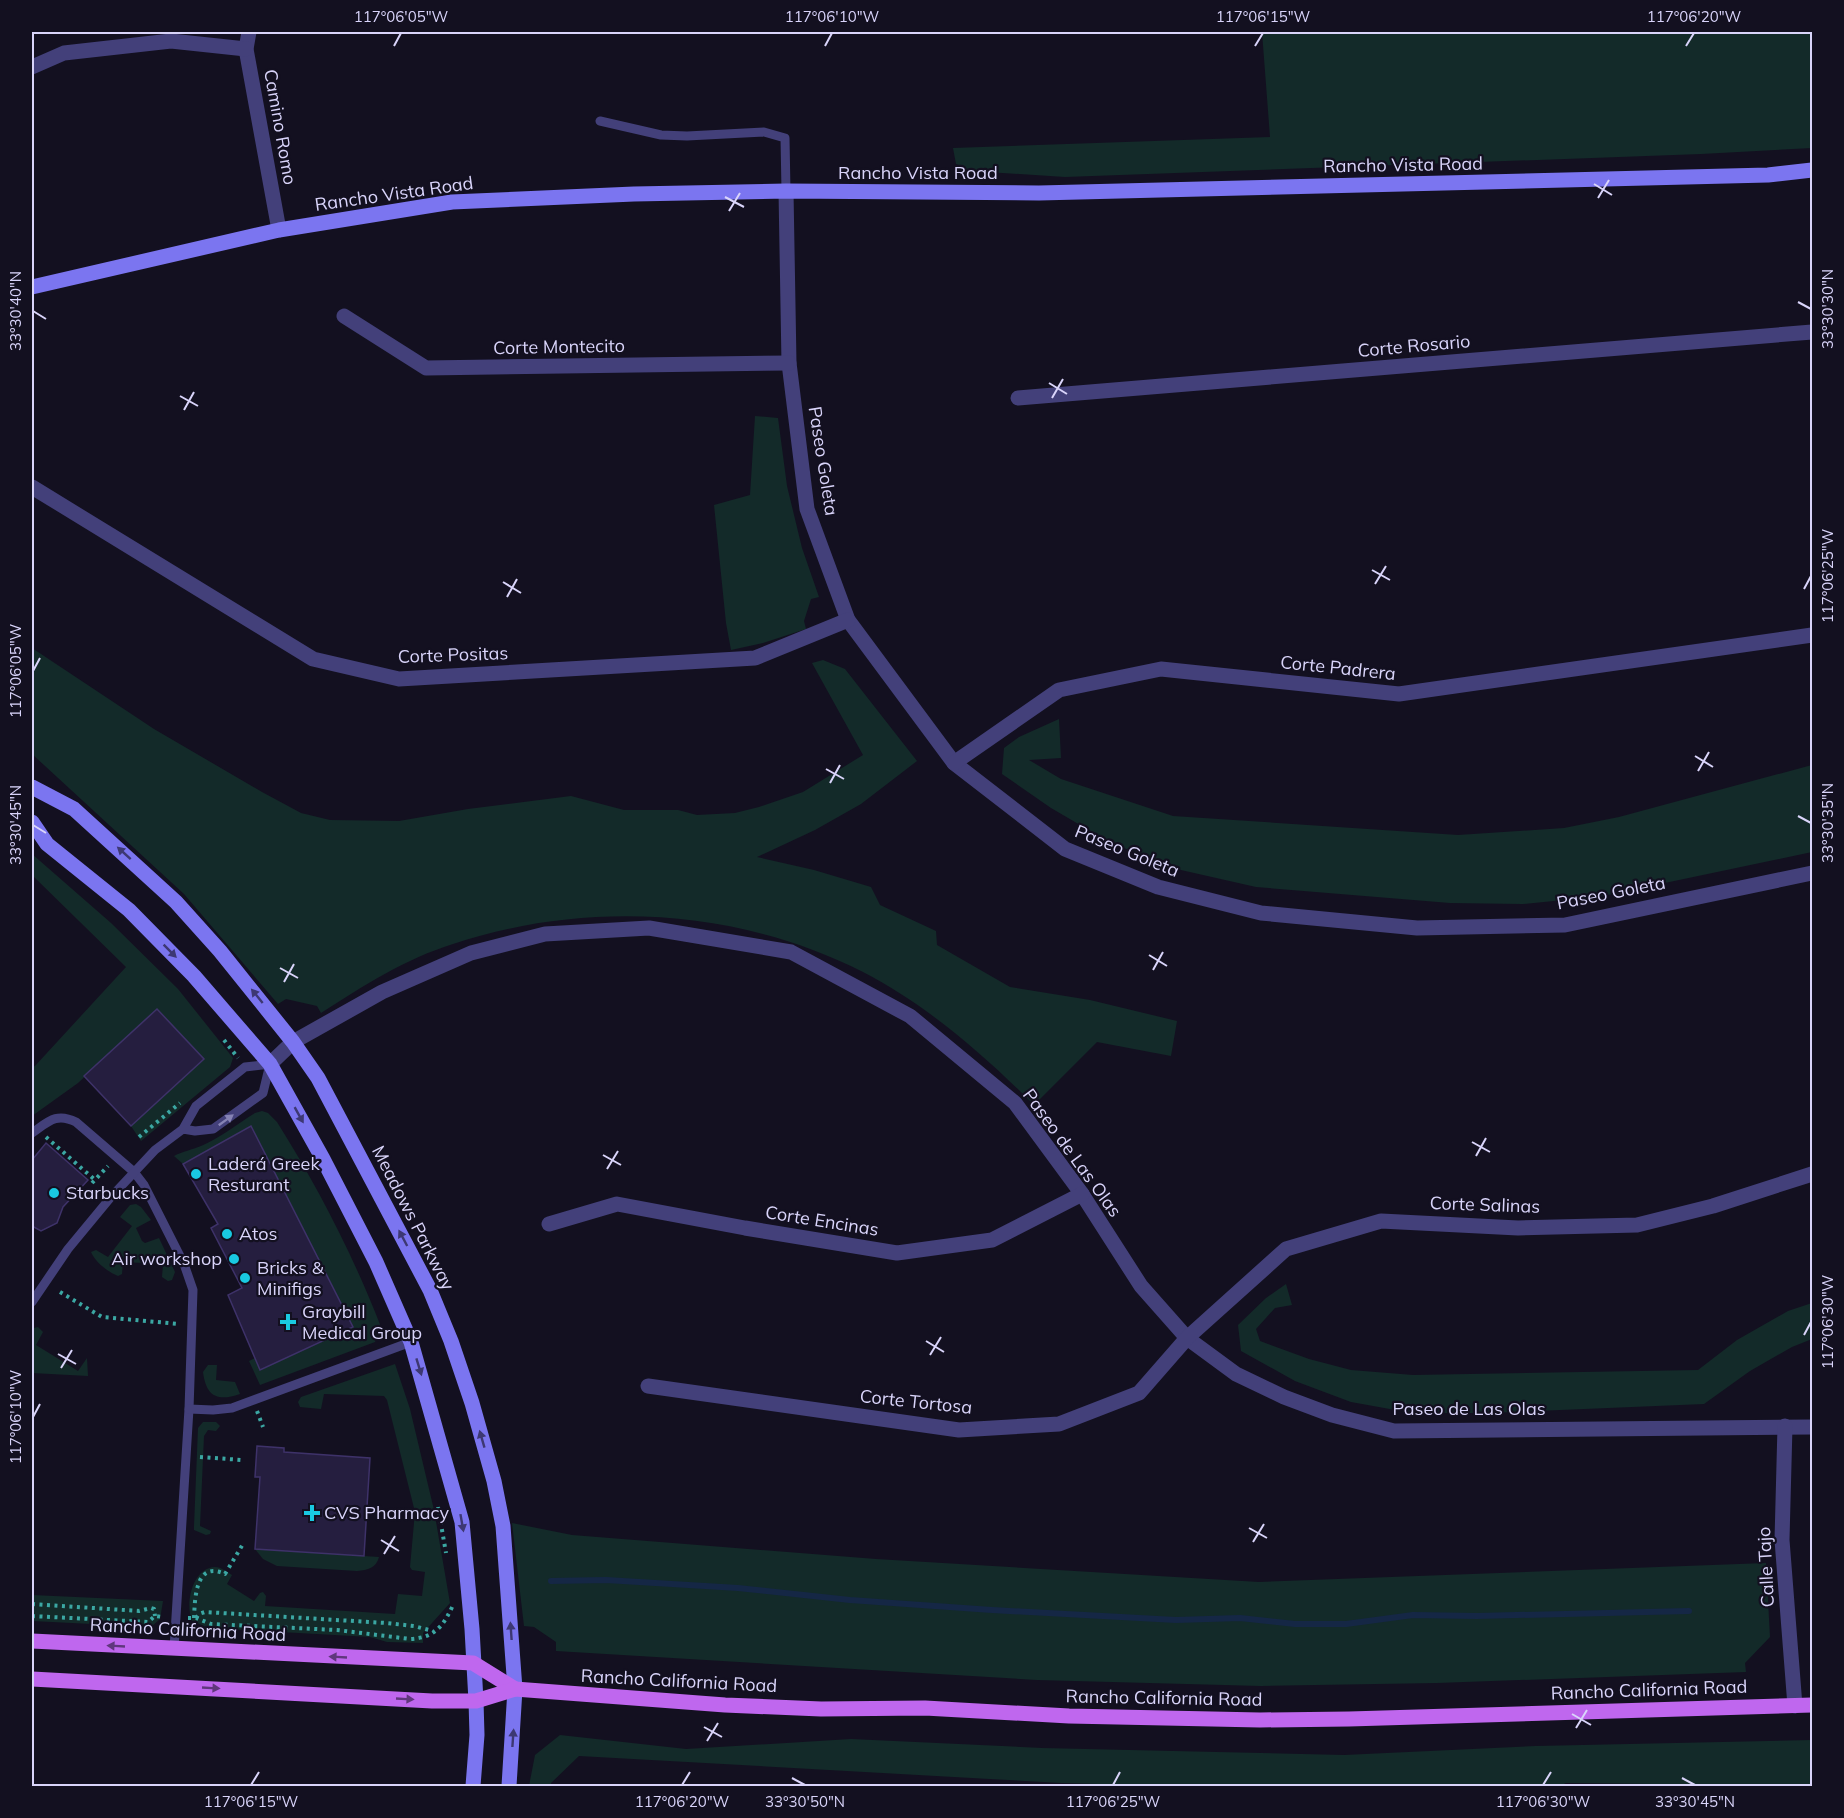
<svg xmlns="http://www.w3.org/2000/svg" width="1844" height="1818" font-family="Mulish,sans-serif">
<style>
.green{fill:#132a29}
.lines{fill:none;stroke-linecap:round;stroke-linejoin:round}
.stream{stroke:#152745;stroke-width:6}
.building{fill:#251e3f;stroke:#3e3269;stroke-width:1.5}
.path{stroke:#3ba7a3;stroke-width:4;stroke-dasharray:3 4.5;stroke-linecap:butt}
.lane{stroke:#43407a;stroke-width:9}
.street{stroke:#43407a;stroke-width:15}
.secondary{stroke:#7b75f0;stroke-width:15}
.primary{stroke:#bf67ee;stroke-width:15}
.oneway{fill:#3d3873}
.oneway2{fill:#8683b4}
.oneway3{fill:#60377d}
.ticks{fill:none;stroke:#d9d4fa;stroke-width:2}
.poi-dot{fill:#19c9e1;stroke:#131020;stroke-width:2}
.labels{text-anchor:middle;stroke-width:4.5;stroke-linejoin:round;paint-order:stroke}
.street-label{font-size:18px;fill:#d9d4fa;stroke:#131020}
.poi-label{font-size:18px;fill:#d9d4fa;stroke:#131020;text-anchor:start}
.neatline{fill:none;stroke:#d9d4fa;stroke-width:2}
.ticks-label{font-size:15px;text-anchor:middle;fill:#d9d4fa}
</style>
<rect width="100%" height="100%" fill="#131020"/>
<!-- green -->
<g class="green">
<path d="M 1262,32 L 1812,32 L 1812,148 L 1701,154 L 1065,177 L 971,171 L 956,164 L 953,148 L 1270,137 Z"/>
<path d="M 755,416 L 778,418 L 787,486 L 802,548 L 819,597 L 811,599 L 804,621 L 806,629 L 763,643 L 731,650 L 726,623 L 714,505 L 750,495 Z"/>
<path d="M 32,648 L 154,729 L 262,792 L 301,813 L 330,820 L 399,821 L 468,809 L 571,796 L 624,810 L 678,810 L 697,815 L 735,813 L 759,807 L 803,792 L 863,755 L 812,663 L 823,660 L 845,669 L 917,761 L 861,804 L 815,830 L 757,857 L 814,870 L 871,887 L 880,905 L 936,931 L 937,945 L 1010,987 L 1090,1000 L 1177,1021 L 1171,1056 L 1097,1042 L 1034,1105 C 984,1055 927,1005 863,972 C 738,908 586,900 453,944 C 405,959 363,986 321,1013 L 317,1006 L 286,999 L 278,1004 L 184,894 L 32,754 Z"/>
<path d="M 1059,719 L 1061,758 L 1029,760 L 1061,779 L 1173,816 L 1458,835 L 1564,828 L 1619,817 L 1812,765 L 1812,852 L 1603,896 L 1523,904 L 1450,903 L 1256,887 L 1181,870 L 1111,843 L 1051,808 L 1002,774 L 1004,748 L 1019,737 Z"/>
<path d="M 32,854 L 111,923 L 178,989 L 233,1058 L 230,1067 L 141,1141 L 131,1126 L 204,1059 L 157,1009 L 78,1083 L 32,1116 L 32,1067 L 35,1066 L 126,967 L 32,875 Z"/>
<path d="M 262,1111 L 268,1113 L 277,1122 C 318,1187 353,1255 381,1327 L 375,1342 L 260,1385 L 249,1361 L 255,1358 L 260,1370 L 353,1326 L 251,1126 L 183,1164 L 174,1156 C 183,1151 192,1150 201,1146 C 220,1138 237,1124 255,1113 Z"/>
<path d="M 136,1204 L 141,1207 L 151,1220 L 136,1228 L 142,1241 L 145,1243 L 159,1238 L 175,1272 L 172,1280 L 168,1281 L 162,1277 L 163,1264 L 123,1262 L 122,1274 L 118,1276 C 108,1272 95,1262 91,1252 L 96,1250 L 108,1257 L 132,1226 L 120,1217 L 130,1205 Z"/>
<path d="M 1286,1284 L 1292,1305 L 1275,1308 L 1256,1329 L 1260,1341 L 1309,1359 L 1351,1370 L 1413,1375 L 1698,1370 L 1737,1340 L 1788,1311 L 1812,1303 L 1812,1339 L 1792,1347 L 1750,1371 L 1704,1404 L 1489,1413 L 1412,1413 L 1351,1402 L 1295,1381 L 1241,1351 L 1238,1325 L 1266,1298 Z"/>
<path d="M 38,1327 L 43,1332 L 36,1345 L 78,1371 L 87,1358 L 88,1376 L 32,1373 L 32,1332 L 34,1328 Z"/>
<path d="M 395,1364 L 410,1409 L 434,1510 L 450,1603 L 423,1633 L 423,1643 L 387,1642 L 370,1637 L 209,1628 L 192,1621 C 185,1604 192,1568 215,1567 C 221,1567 227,1572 232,1575 L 227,1584 L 254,1601 L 260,1593 L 263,1592 L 266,1596 L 265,1606 L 395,1614 L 398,1594 L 422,1596 L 425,1572 L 412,1570 L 410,1567 L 415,1512 L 387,1400 L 384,1396 L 324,1394 L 321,1409 L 300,1407 L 298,1402 L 301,1397 Z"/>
<path d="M 208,1365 L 217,1365 L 216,1380 L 235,1382 L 240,1394 C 217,1402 206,1396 203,1372 Z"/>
<path d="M 203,1422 L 216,1422 L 220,1426 L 216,1431 L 208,1430 L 204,1436 L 200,1526 L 211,1531 L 210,1534 L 206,1535 L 194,1530 L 194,1526 L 198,1428 Z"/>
<path d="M 512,1523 L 572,1535 L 876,1559 L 1259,1582 L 1766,1563 L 1770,1637 L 1745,1663 L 1746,1672 L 1437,1683 L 1261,1686 L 1037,1680 L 556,1651 L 556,1642 L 534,1627 L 524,1626 Z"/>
<path d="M 255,1549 L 364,1556 L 379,1557 C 376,1568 368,1570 357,1571 L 277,1566 L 263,1559 Z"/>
<path d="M 32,1595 L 163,1601 L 160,1619 L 151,1627 L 32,1621 Z"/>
<path d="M 560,1735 L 686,1749 L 851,1739 L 1042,1748 L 1344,1755 L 1536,1746 L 1812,1740 L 1812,1786 L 1566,1783 L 1559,1786 L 1170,1786 L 1061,1783 L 579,1756 L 551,1783 L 551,1786 L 529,1786 L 535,1755 Z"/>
</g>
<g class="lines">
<!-- stream -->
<path class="stream" d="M 551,1581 L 606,1580 L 738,1588 L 850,1600 L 992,1610 L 1176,1620 L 1240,1618 L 1295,1624 L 1346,1624 L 1413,1615 L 1477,1616 L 1689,1611"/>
</g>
<!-- building -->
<g class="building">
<path d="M 157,1009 L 204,1059 L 131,1126 L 84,1076 Z"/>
<path d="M 251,1126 L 353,1327 L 260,1370 L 228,1295 L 242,1288 L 211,1228 L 218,1224 L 183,1164 Z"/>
<path d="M 46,1143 L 88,1180 L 63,1207 L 57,1223 L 41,1231 L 32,1226 L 32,1160 Z"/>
<path d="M 257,1446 L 284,1448 L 284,1452 L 370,1458 L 364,1556 L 255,1549 L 260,1477 L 255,1477 Z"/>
</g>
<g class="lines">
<!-- path -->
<g class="path">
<path d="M 224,1040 L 238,1058"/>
<path d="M 46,1137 L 95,1180"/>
<path d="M 139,1137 L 180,1103"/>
<path d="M 92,1183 L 108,1166"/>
<path d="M 60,1292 L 102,1317 L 179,1324"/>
<path d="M 257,1411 L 263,1427"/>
<path d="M 200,1457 L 242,1460"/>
<path d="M 438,1507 L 446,1553"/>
<path d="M 32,1604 L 139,1611 L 151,1608 L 154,1609 L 155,1616"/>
<path d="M 32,1616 L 148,1622 L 155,1616 L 163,1617"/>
<path d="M 188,1618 L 196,1618 L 211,1624 L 337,1630 L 410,1639 C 435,1638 444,1625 453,1605"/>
<path d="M 194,1618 C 195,1599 195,1560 225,1574 L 243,1544"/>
<path d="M 196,1618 L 199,1614 L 205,1612 L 386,1623 L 414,1626 L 433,1631"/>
</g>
<!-- lane -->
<g class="lane">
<path d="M 600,121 L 661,135 L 687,136 L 764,132 L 785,138 L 786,191"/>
<path d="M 32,1133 C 48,1122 56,1112 76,1122 L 134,1172 L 144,1185 L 184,1264 L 193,1290 L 189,1409 L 174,1649"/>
<path d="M 32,1302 L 68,1249 L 111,1197 L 155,1150 L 183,1129 L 196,1106 L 245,1067 L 270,1064 L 263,1093 L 213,1129 L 195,1131 L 183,1129"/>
<path d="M 189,1409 L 213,1410 L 232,1408 L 411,1342"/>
</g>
<!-- street -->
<g class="street">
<path d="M 249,32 L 246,49 L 279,230"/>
<path d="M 32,67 L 64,53 L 171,41 L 246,49"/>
<path d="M 786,191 L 789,363 L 807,509 L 848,620 L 954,763 L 1065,849 L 1158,887 L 1261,913 L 1417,928 L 1565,925 L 1812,873"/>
<path d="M 344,316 L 426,368 L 789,363"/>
<path d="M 1018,398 L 1812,332"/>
<path d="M 32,487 L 313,659 L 399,679 L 755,658 L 848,620"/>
<path d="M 954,763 L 1059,690 L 1161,669 L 1399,694 L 1812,635"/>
<path d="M 270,1064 L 293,1042 L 382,992 L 471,953 L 545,934 L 649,928 L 791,952 L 910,1016 L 1015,1103 L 1082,1194 L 1141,1286 L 1187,1338 L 1236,1374 L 1284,1397 L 1332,1415 L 1394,1431 L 1812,1427"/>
<path d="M 549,1224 L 617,1204 L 745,1228 L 897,1253 L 992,1240 L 1082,1194"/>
<path d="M 648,1386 L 959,1430 L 1059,1424 L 1139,1393 L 1187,1338 L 1286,1249 L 1381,1221 L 1518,1228 L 1637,1225 L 1713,1206 L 1812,1174"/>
<path d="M 1785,1426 L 1782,1540 L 1795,1706"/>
</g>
<!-- secondary -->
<g class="secondary">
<path d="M 32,287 L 279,230 L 452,202 L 634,194 L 786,191 L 1039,193 L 1768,175 L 1812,170"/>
<path d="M 32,787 L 74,809 L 176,902 L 220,951 L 293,1042 L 318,1078 L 430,1290 L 451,1341 L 472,1403 L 494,1481 L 503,1526 L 515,1689 L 509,1786"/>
<path d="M 32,822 L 47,844 L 129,910 L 194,976 L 270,1064 L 323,1159 L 376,1262 L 411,1342 L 462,1522 L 472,1629 L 476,1701 L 477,1735 L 473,1786"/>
</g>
<!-- primary -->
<g class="primary">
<path d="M 32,1641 L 473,1663 L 515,1689"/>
<path d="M 32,1679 L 432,1701 L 476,1701 L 515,1689 L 725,1705 L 821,1709 L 925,1708 L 1069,1716 L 1260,1720 L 1349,1719 L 1812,1705"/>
</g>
</g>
<!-- one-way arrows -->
<defs><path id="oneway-solid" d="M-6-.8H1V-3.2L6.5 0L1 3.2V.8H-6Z" transform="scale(1.5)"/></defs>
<g class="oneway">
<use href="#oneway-solid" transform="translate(124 853) rotate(-138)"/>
<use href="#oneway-solid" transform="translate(170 951) rotate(45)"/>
<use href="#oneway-solid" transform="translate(257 996) rotate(-129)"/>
<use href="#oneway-solid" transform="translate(299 1115) rotate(61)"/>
<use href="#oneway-solid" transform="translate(403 1238) rotate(-118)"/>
<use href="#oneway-solid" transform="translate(419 1367) rotate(73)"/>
<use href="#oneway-solid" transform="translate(482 1439) rotate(-106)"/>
<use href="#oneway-solid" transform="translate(462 1523) rotate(80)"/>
<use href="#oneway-solid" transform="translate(511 1631) rotate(-94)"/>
<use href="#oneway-solid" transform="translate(513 1738) rotate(-86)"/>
</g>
<use class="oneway2" href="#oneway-solid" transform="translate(226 1120) rotate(-36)"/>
<g class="oneway3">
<use href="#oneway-solid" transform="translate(116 1646) rotate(-177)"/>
<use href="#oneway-solid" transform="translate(338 1657) rotate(-177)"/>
<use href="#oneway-solid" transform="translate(211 1688) rotate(3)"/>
<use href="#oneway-solid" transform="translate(405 1699) rotate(3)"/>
</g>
<!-- ticks -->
<path class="ticks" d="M 394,46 L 401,33M 825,46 L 832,33M 1255,46 L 1263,33M 1686,46 L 1694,33M 1594,184 L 1612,195M 725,197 L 744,207M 1598,198 L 1609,180M 729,211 L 740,193M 1798,302 L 1811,309M 33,311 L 46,319M 1049,383 L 1067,394M 180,396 L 198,406M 1052,398 L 1063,379M 184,410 L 194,392M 1372,570 L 1390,580M 503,582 L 521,593M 1375,584 L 1386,566M 1804,589 L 1811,576M 507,597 L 517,579M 33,671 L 40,658M 1695,756 L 1713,767M 826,769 L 844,779M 1698,771 L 1709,752M 830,783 L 840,765M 1798,816 L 1811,823M 33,825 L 46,833M 1149,955 L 1167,966M 280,968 L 298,978M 1153,970 L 1163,952M 284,982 L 294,964M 1472,1142 L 1490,1152M 603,1155 L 621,1165M 1476,1156 L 1486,1138M 607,1169 L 618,1151M 1804,1335 L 1811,1322M 926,1341 L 944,1352M 58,1354 L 76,1364M 930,1355 L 941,1337M 61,1368 L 72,1350M 33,1417 L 40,1404M 1249,1528 L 1267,1538M 381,1540 L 399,1551M 1253,1542 L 1264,1524M 384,1554 L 395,1536M 1572,1714 L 1591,1725M 704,1727 L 722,1737M 1576,1728 L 1587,1710M 707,1741 L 718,1723M 792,1778 L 805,1785M 1682,1778 L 1695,1785M 251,1785 L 259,1772M 682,1785 L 690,1772M 1113,1785 L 1120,1772M 1543,1785 L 1551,1772"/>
<!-- markers -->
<g class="poi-dot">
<circle cx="196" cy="1174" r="6"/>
<circle cx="54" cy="1193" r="6"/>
<circle cx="227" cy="1234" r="6"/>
<circle cx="234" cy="1259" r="6"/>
<circle cx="245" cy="1278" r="6"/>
<path d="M285 1313h6v6h6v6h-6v6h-6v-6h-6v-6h6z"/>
<path d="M309 1504h6v6h6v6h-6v6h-6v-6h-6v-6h6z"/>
</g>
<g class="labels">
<!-- street labels -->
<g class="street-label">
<text transform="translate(280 127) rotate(80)" y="6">Camino Romo</text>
<text transform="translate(1403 165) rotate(-1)" y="6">Rancho Vista Road</text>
<text x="918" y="179">Rancho Vista Road</text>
<text transform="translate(394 194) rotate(-8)" y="6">Rancho Vista Road</text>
<text transform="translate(1414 346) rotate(-5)" y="6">Corte Rosario</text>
<text transform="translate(559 347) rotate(-1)" y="6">Corte Montecito</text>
<text transform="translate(823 461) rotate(81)" y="6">Paseo Goleta</text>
<text transform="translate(453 655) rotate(-2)" y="6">Corte Positas</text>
<text transform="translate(1338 668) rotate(6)" y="6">Corte Padrera</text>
<text transform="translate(1127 851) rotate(22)" y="6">Paseo Goleta</text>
<text transform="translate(1611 893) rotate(-11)" y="6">Paseo Goleta</text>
<text transform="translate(1072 1153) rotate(54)" y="6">Paseo de Las Olas</text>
<text transform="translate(1485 1205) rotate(2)" y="6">Corte Salinas</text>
<text transform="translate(413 1218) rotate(63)" y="6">Meadows Parkway</text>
<text transform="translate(822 1221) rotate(9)" y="6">Corte Encinas</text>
<text transform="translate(916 1402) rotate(6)" y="6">Corte Tortosa</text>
<text x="1469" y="1415">Paseo de Las Olas</text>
<text transform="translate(1766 1567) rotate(-93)" y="6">Calle Tajo</text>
<text transform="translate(188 1630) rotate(3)" y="6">Rancho California Road</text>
<text transform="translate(679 1681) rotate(3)" y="6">Rancho California Road</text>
<text transform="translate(1649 1690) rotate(-2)" y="6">Rancho California Road</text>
<text transform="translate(1164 1698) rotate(1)" y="6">Rancho California Road</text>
</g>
<!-- poi labels -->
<g class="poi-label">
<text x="208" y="1170">Laderá Greek<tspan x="208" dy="21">Resturant</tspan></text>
<text x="66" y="1199">Starbucks</text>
<text x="239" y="1240">Atos</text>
<text x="222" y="1265" text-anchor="end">Air workshop</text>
<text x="257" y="1274">Bricks &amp;<tspan x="257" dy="21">Minifigs</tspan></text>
<text x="302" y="1318">Graybill<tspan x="302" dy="21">Medical Group</tspan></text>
<text x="324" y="1519">CVS Pharmacy</text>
</g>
</g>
<!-- border -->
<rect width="1844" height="1818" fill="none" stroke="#131020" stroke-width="66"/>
<rect x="33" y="33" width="1778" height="1752" class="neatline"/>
<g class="ticks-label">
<text x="401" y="22">117°06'05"W</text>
<text x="832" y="22">117°06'10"W</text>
<text x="1263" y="22">117°06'15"W</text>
<text x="1694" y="22">117°06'20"W</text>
<text transform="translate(1828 309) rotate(-90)" y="5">33°30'30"N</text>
<text transform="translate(16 311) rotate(-90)" y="5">33°30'40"N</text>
<text transform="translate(1828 576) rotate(-90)" y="5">117°06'25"W</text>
<text transform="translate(16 671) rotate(-90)" y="5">117°06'05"W</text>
<text transform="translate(1828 823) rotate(-90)" y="5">33°30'35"N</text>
<text transform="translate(16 825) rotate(-90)" y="5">33°30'45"N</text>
<text transform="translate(1828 1322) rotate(-90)" y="5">117°06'30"W</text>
<text transform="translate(16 1417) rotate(-90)" y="5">117°06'10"W</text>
<text x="251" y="1807">117°06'15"W</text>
<text x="682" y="1807">117°06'20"W</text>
<text x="805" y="1807">33°30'50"N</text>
<text x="1113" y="1807">117°06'25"W</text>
<text x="1543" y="1807">117°06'30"W</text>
<text x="1695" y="1807">33°30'45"N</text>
</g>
</svg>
